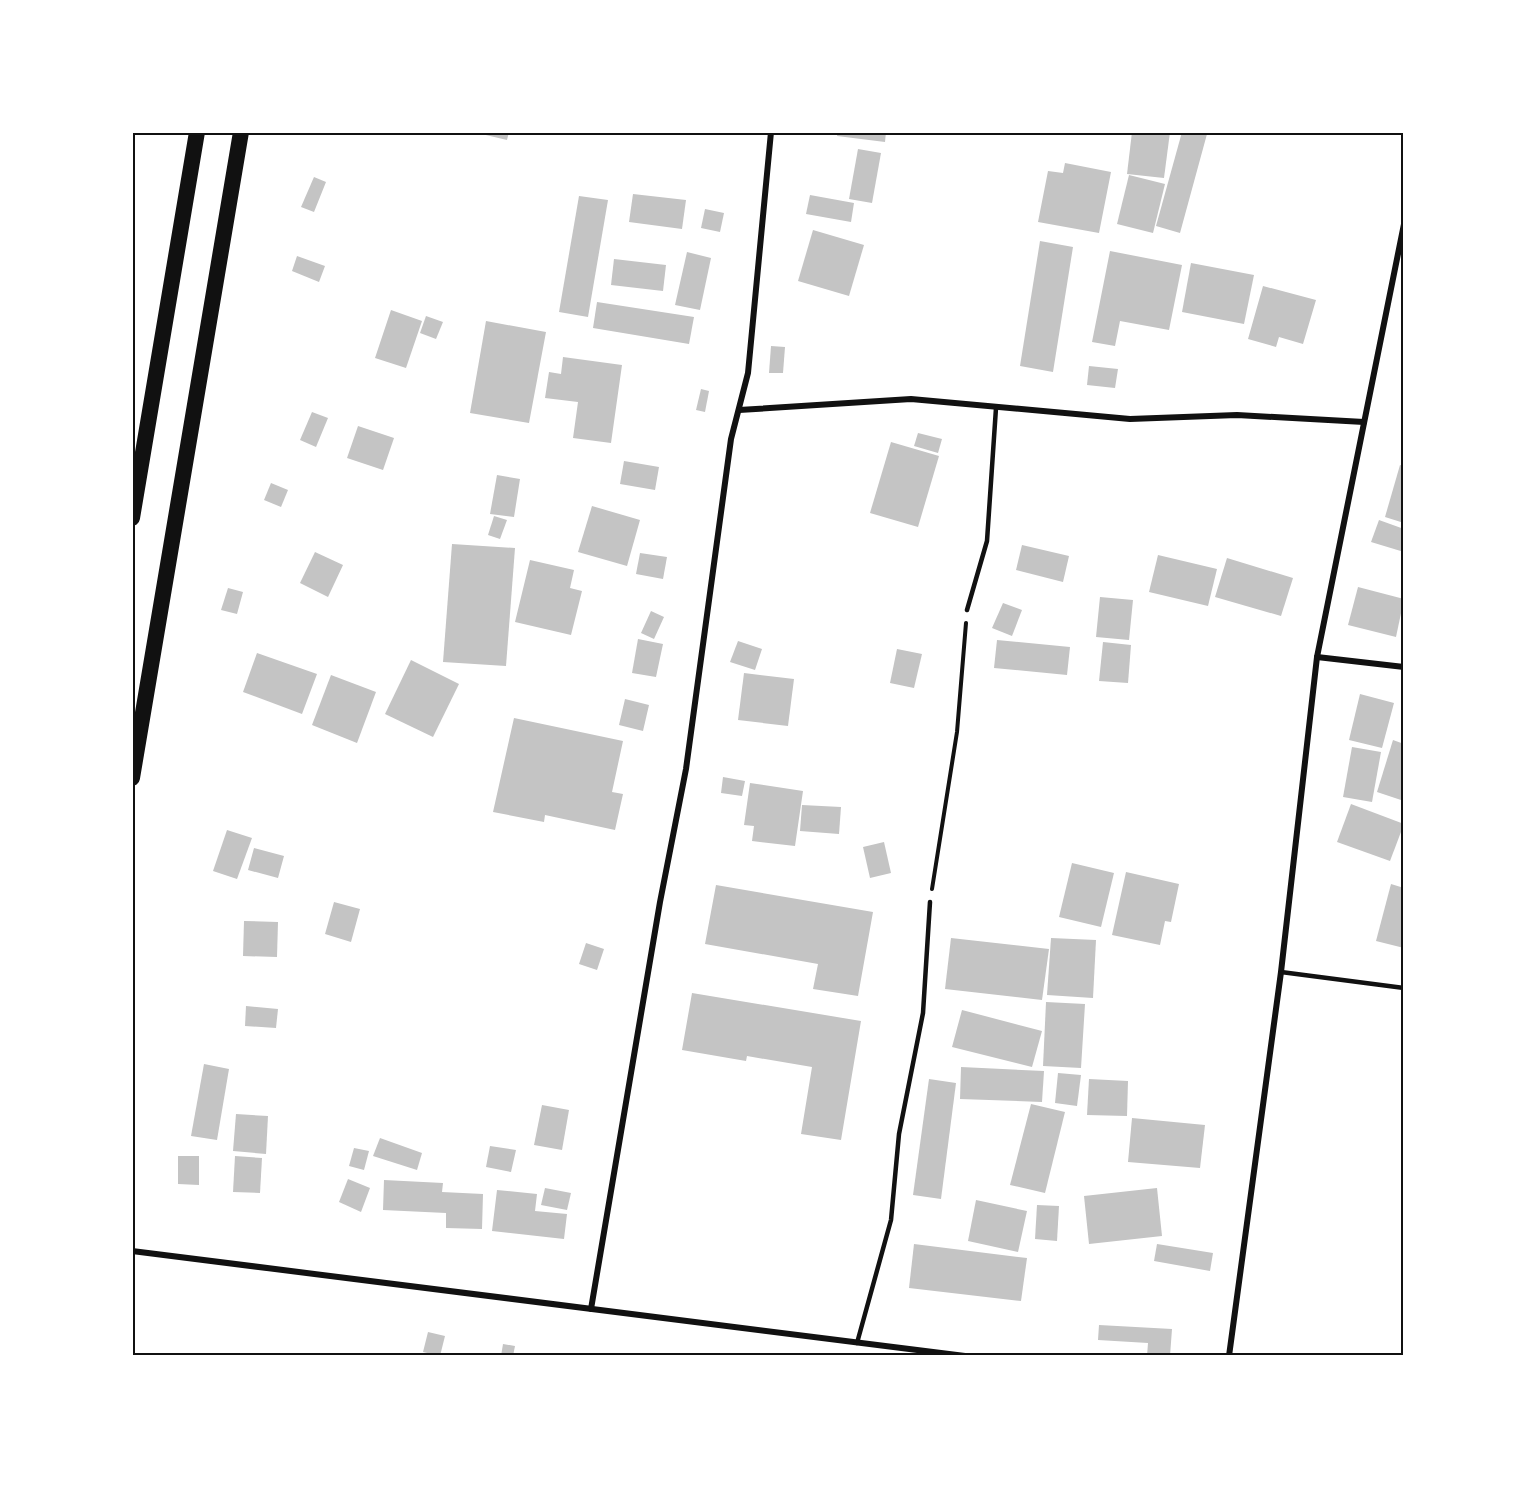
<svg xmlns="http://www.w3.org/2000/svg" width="1536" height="1488" font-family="'Libre Baskerville',serif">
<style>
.building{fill:#c4c4c4}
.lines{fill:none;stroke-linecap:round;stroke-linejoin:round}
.path{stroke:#111;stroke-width:4}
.service{stroke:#111;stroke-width:4.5}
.minor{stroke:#111;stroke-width:6}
.trunk{stroke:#111;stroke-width:16}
.neatline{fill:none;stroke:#111;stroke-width:2}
</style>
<rect width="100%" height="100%" fill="#fff"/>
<!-- building -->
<g class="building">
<path d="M 473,132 L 509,132 L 507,140 Z"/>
<path d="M 838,132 L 886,132 L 885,142 L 837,136 Z"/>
<path d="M 1132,132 L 1170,132 L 1164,178 L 1127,174 Z"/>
<path d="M 1182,132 L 1207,134 L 1180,233 L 1156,226 Z"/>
<path d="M 858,149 L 881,153 L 872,203 L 849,199 Z"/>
<path d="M 1065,163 L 1111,172 L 1099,233 L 1038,222 L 1048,171 L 1063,173 Z"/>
<path d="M 1129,175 L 1165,184 L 1153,233 L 1117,224 Z"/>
<path d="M 314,177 L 326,182 L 314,212 L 301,207 Z"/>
<path d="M 633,194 L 686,200 L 682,229 L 629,222 Z"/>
<path d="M 810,195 L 854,203 L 851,222 L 806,214 Z"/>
<path d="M 579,196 L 608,200 L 588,317 L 559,312 Z"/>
<path d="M 705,209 L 724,213 L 720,232 L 701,228 Z"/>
<path d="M 813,230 L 864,245 L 849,296 L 798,281 Z"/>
<path d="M 1040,241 L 1073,247 L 1053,372 L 1020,366 Z"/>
<path d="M 1110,251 L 1182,265 L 1169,330 L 1120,321 L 1115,346 L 1092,342 Z"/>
<path d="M 687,252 L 711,258 L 700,310 L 675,305 Z"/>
<path d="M 297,256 L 325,266 L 319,282 L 292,271 Z"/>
<path d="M 614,259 L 666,265 L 663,291 L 611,285 Z"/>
<path d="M 1191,263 L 1254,275 L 1244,324 L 1182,312 Z"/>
<path d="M 1263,286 L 1316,300 L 1303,344 L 1279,337 L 1276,347 L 1248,339 Z"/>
<path d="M 597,302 L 694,317 L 689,344 L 593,328 Z"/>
<path d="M 391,310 L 422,321 L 406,368 L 375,358 Z"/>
<path d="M 426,316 L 443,322 L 436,339 L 420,333 Z"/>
<path d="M 486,321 L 546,332 L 529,423 L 470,413 Z"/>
<path d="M 771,346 L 785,347 L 783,373 L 769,373 Z"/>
<path d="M 563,357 L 622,365 L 611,443 L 573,438 L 578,402 L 545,398 L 549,372 L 561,374 Z"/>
<path d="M 1089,366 L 1118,369 L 1115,388 L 1087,385 Z"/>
<path d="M 701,389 L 709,391 L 705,412 L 696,410 Z"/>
<path d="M 312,412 L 328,418 L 316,447 L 300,440 Z"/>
<path d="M 358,426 L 394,438 L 383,470 L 347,458 Z"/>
<path d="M 918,433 L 942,439 L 938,453 L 914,446 Z"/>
<path d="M 891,442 L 939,456 L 918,527 L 870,513 Z"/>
<path d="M 624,461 L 659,467 L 655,490 L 620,484 Z"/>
<path d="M 1400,465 L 1404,466 L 1404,523 L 1385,517 Z"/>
<path d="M 497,475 L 520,479 L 514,517 L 490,514 Z"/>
<path d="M 271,483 L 288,490 L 281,507 L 264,500 Z"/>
<path d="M 592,506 L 640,520 L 627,566 L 578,552 Z"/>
<path d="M 494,516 L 507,520 L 500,539 L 488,535 Z"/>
<path d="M 1379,520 L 1404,529 L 1404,552 L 1371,542 Z"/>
<path d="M 452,544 L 515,548 L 506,666 L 443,662 Z"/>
<path d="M 1022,545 L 1069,556 L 1063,582 L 1016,570 Z"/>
<path d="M 315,552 L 343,565 L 328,597 L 300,583 Z"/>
<path d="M 640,553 L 667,557 L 663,579 L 636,574 Z"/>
<path d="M 1158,555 L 1217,569 L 1208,606 L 1149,592 Z"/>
<path d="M 1227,558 L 1293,578 L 1281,616 L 1215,597 Z"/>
<path d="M 530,560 L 574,570 L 570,588 L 582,591 L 571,635 L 515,622 Z"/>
<path d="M 1358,587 L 1404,599 L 1396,637 L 1348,625 Z"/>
<path d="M 228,588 L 243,592 L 237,614 L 221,610 Z"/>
<path d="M 1100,597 L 1133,600 L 1129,640 L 1096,637 Z"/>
<path d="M 1003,603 L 1022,610 L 1012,636 L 992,628 Z"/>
<path d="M 651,611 L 664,617 L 654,639 L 641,633 Z"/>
<path d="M 638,639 L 663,644 L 656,677 L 632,673 Z"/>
<path d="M 997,640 L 1070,647 L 1067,675 L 994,668 Z"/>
<path d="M 738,641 L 762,649 L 755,670 L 730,662 Z"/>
<path d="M 1103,642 L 1131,645 L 1128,683 L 1099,681 Z"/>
<path d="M 897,649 L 922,654 L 914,688 L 890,683 Z"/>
<path d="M 257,653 L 317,674 L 302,714 L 243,692 Z"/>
<path d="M 411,660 L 459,684 L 433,737 L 385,714 Z"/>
<path d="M 744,673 L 794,679 L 788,726 L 738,720 Z"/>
<path d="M 331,675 L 376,692 L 357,743 L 312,725 Z"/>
<path d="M 1360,694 L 1394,703 L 1382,748 L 1349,740 Z"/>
<path d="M 625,699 L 649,705 L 643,731 L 619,725 Z"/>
<path d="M 514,718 L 623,741 L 612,792 L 623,794 L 615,830 L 545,815 L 544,822 L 493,812 Z"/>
<path d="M 1393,740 L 1404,744 L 1404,801 L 1377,792 Z"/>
<path d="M 1352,747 L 1381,752 L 1372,802 L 1343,797 Z"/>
<path d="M 723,777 L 745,781 L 742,796 L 721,793 Z"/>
<path d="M 750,783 L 803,791 L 795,846 L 752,841 L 754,826 L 744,825 Z"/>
<path d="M 1351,804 L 1404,824 L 1390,861 L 1337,842 Z"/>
<path d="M 802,805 L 841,807 L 839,834 L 800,831 Z"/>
<path d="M 227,830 L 252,838 L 237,879 L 213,871 Z"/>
<path d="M 884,842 L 891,873 L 870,878 L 863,847 Z"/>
<path d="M 254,848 L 284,856 L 278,878 L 248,870 Z"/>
<path d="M 1072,863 L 1114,873 L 1101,927 L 1059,917 Z"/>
<path d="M 1126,872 L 1179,884 L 1171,922 L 1165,921 L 1160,945 L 1112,935 Z"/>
<path d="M 1391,884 L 1404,888 L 1404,948 L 1376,941 Z"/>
<path d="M 716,885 L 873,912 L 858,996 L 813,989 L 818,964 L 705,944 Z"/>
<path d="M 334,902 L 360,909 L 351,942 L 325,934 Z"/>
<path d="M 244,921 L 278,922 L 277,957 L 243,956 Z"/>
<path d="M 951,938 L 1049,949 L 1042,1000 L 945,989 Z"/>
<path d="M 1051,938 L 1096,940 L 1093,998 L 1047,995 Z"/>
<path d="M 586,943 L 604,949 L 597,970 L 579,964 Z"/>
<path d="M 692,993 L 861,1021 L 841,1140 L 801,1134 L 812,1067 L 747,1056 L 746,1061 L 682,1050 Z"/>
<path d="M 1046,1002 L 1085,1004 L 1081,1068 L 1043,1066 Z"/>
<path d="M 246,1006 L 278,1009 L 276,1028 L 245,1026 Z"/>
<path d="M 962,1010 L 1042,1031 L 1032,1067 L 952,1047 Z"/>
<path d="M 204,1064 L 229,1069 L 217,1140 L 191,1136 Z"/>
<path d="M 961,1067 L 1044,1071 L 1042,1102 L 960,1099 Z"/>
<path d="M 1058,1073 L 1081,1075 L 1077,1106 L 1055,1103 Z"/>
<path d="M 929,1079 L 956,1083 L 941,1199 L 913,1195 Z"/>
<path d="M 1089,1079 L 1128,1081 L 1127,1116 L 1087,1115 Z"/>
<path d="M 1031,1104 L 1065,1112 L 1045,1193 L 1010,1185 Z"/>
<path d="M 542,1105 L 569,1110 L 562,1150 L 534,1145 Z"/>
<path d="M 236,1114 L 268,1116 L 266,1154 L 233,1151 Z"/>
<path d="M 1132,1118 L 1205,1125 L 1200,1168 L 1128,1162 Z"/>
<path d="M 380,1138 L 422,1153 L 417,1170 L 373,1156 Z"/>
<path d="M 490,1146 L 516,1150 L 511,1172 L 486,1167 Z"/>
<path d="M 354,1148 L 369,1151 L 364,1170 L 349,1166 Z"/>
<path d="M 178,1156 L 199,1156 L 199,1185 L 178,1184 Z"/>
<path d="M 235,1156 L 262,1158 L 260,1193 L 233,1192 Z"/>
<path d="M 348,1179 L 370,1188 L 361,1212 L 339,1202 Z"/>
<path d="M 384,1180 L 443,1183 L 442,1192 L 483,1194 L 482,1229 L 446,1228 L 446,1213 L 383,1210 Z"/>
<path d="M 545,1188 L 571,1193 L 567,1210 L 541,1205 Z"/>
<path d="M 1157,1188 L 1162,1236 L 1089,1244 L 1084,1196 Z"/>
<path d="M 497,1190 L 537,1194 L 535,1211 L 567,1214 L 564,1239 L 492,1231 Z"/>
<path d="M 976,1200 L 1027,1211 L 1018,1252 L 968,1241 Z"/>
<path d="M 1037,1205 L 1059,1206 L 1057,1241 L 1035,1239 Z"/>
<path d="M 914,1244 L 1027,1258 L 1021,1301 L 909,1288 Z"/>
<path d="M 1157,1244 L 1213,1253 L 1210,1271 L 1154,1261 Z"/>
<path d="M 1099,1325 L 1172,1329 L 1170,1356 L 1147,1356 L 1148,1343 L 1098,1340 Z"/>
<path d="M 428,1332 L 445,1336 L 440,1356 L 423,1352 Z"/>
<path d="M 503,1344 L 515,1346 L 513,1356 L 501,1356 Z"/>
</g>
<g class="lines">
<!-- path -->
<path class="path" d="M 932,889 L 957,732 L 966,623"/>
<!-- service -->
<g class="service">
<path d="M 967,610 L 987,541 L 996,408"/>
<path d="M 1281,972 L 1404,988"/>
<path d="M 857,1343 L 891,1220 L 899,1134 L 923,1013 L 930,902"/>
</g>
<!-- minor -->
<g class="minor">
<path d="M 739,410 L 911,399 L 1130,419 L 1237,415 L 1364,422"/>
<path d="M 1317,657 L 1404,667"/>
<path d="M 132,1251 L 965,1356"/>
<path d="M 591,1309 L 660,902 L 686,769 L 731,439 L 748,373 L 771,132"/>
<path d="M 1229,1356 L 1281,972 L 1317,657 L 1404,224"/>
</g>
<!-- trunk -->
<g class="trunk">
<path d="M 132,518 L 197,132"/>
<path d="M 132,778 L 241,132"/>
</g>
</g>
<!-- border -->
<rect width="1536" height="1488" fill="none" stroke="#ffffff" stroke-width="267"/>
<rect x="134" y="134" width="1268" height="1220" class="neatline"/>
</svg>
